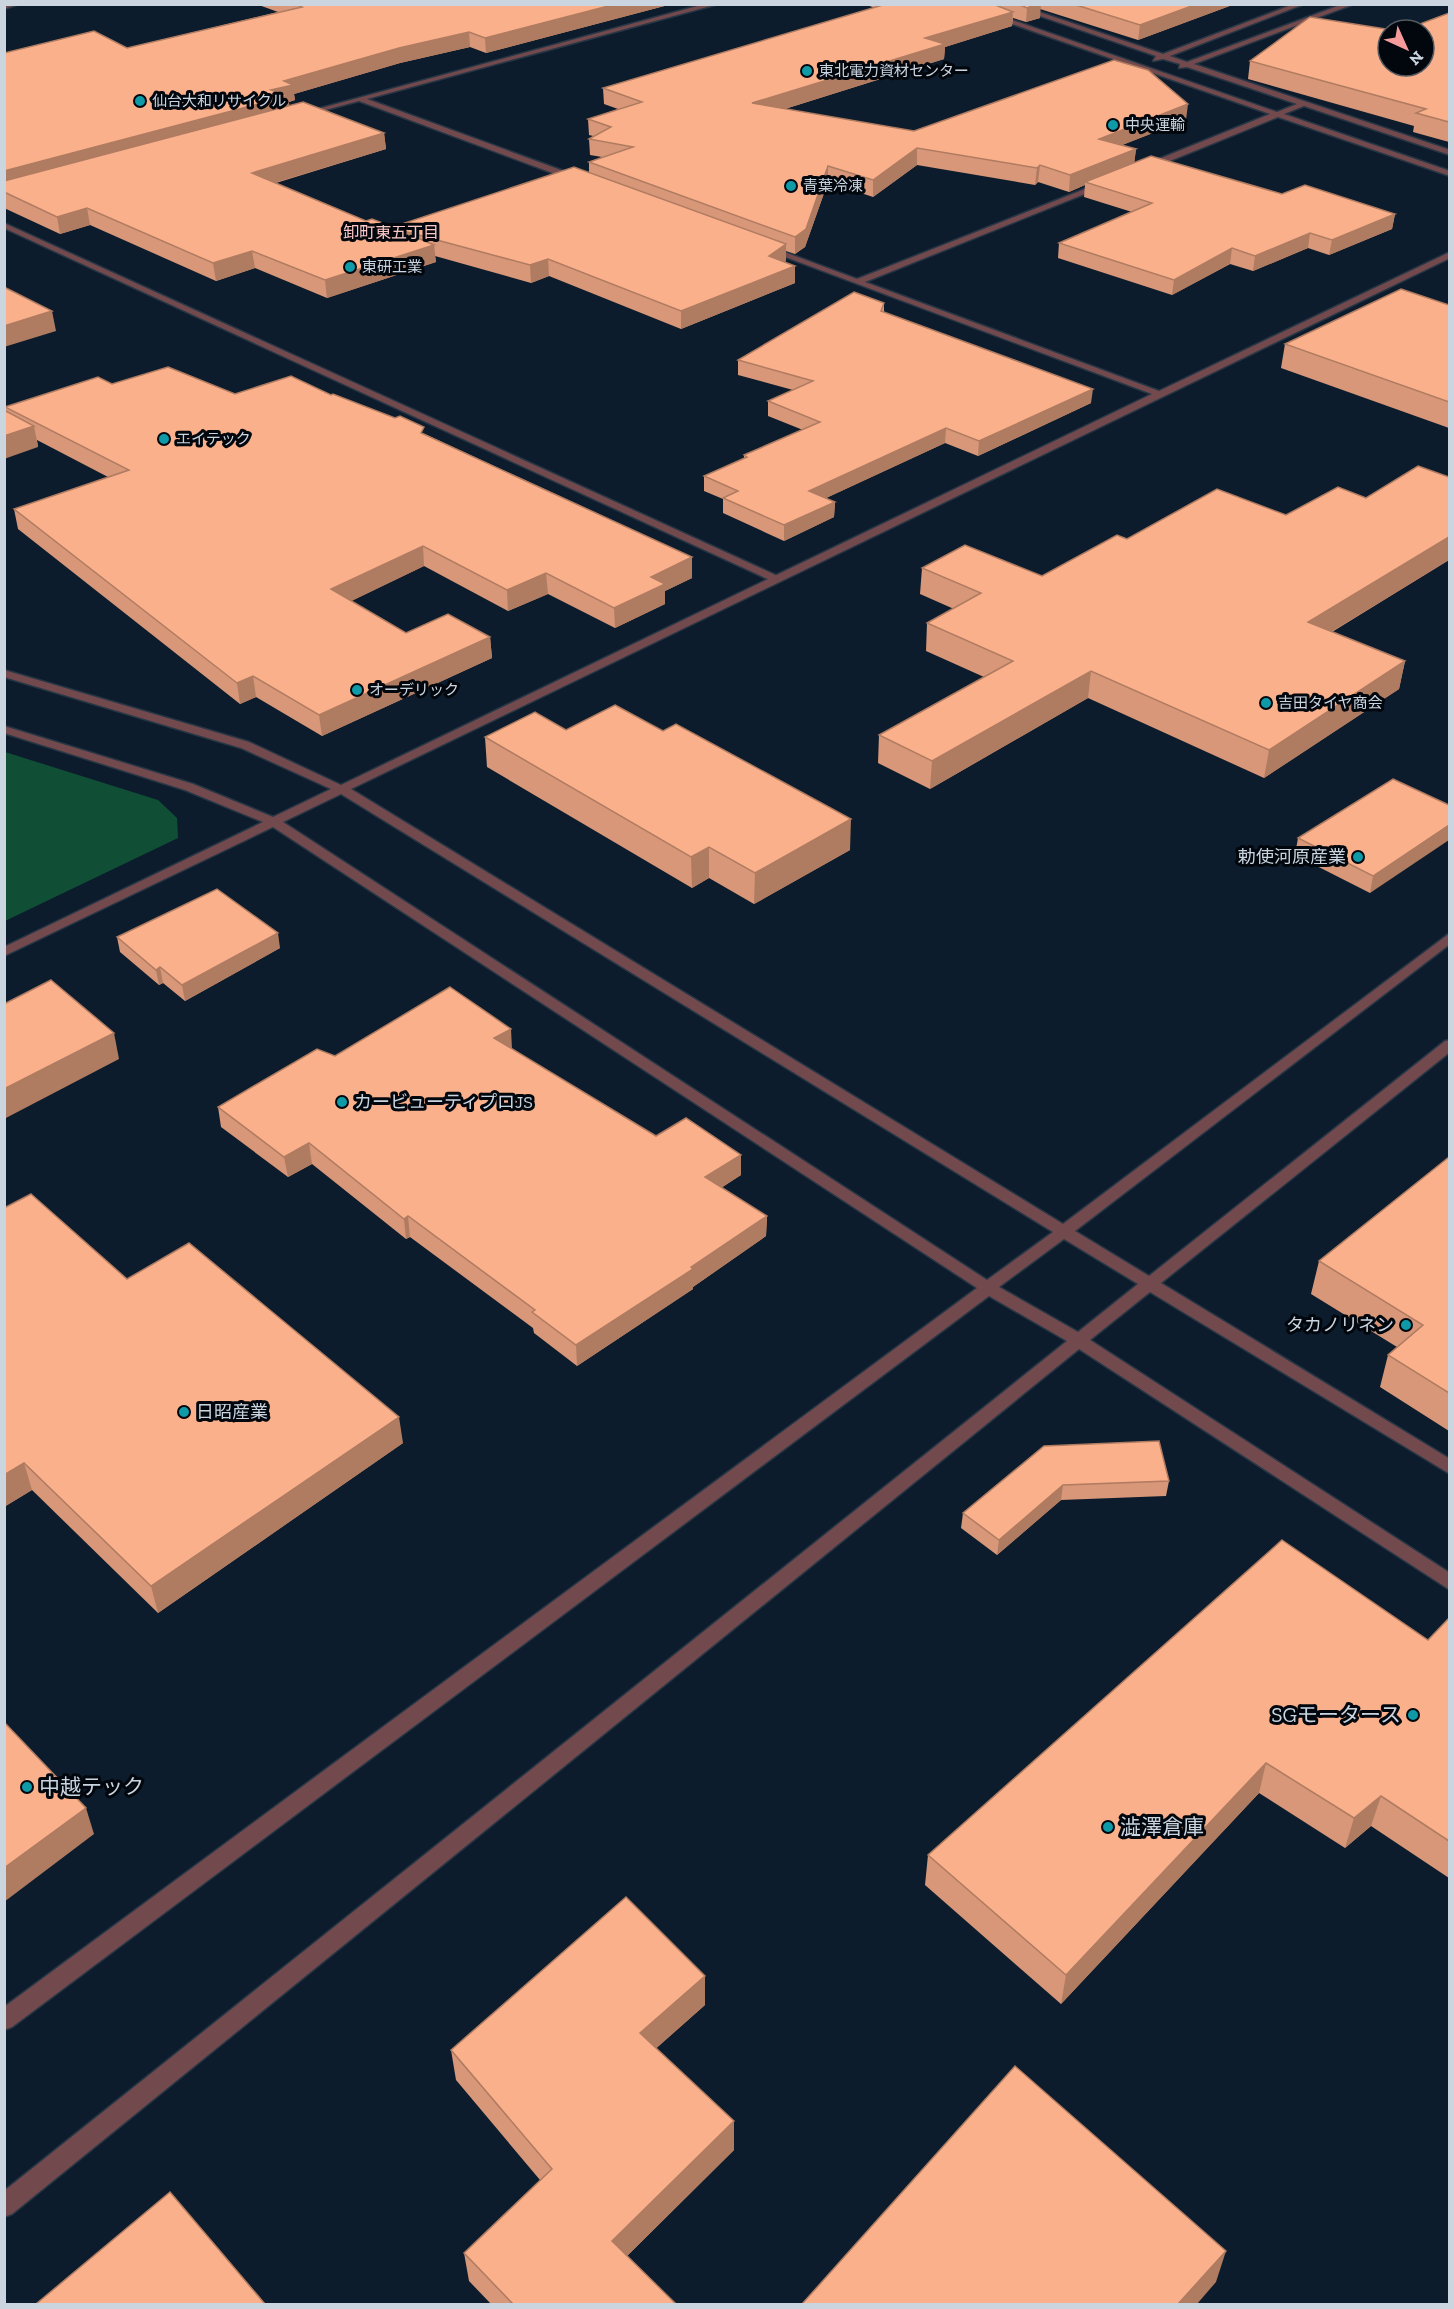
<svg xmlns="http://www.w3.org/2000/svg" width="1454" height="2309" font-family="'Zilla Slab','Noto Sans JP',serif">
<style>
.green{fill:#104f35}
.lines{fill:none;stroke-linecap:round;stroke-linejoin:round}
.minor-casing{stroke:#273645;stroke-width:3}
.tertiary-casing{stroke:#273645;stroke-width:3}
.minor{fill:#72494d;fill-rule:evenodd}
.tertiary{fill:#72494d;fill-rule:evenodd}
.wall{fill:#d79778}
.shaded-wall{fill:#af7b61}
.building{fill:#fab08b;stroke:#af7b61;stroke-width:1.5}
.culture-dot{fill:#0f9aa8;stroke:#02060d;stroke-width:2}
.labels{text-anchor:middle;stroke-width:6;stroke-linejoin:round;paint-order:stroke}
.far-poi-label{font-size:15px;fill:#cad5e0;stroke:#02060d;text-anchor:start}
.far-neighbourhood-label{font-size:16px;fill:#fcc8c7;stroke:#02060d}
.poi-label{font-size:18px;fill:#cad5e0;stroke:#02060d;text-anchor:end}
.near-poi-label{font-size:21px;fill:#cad5e0;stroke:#02060d;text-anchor:start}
</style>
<rect width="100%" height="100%" fill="#0c1c2c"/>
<!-- green -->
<path class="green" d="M 5,752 L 158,800 L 177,818 L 178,838 L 5,921 Z"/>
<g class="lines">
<!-- minor casing -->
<g class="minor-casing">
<path id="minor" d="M 4,223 L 780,577 L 781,579 L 780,581 L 772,581 L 4,228 Z"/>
</g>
<!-- tertiary casing -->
<g class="tertiary-casing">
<g id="tertiary">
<path d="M 17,4 L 16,5 L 4,9 L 4,5 Z"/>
<path d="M 705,4 L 718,4 L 367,99 L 580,177 L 580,181 L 574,181 L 359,101 L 303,116 L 299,114 Z"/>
<path d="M 955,4 L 966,4 L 1277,112 L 1297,104 L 1187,67 L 1179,68 L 1180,64 L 1163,59 L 1153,61 L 1156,56 L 1005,4 L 1016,4 L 1163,54 L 1294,4 L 1304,4 L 1170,56 L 1187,62 L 1343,4 L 1354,4 L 1194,64 L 1450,150 L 1450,155 L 1304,106 L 1284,114 L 1450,171 L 1450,176 L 1278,117 L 1150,169 L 1144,169 L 1144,165 L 1270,114 Z"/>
<path d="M 1100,183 L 1107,185 L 865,282 L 1159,391 L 1450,252 L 1450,258 L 351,789 L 1063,1224 L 1450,933 L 1450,944 L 1075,1231 L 1149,1276 L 1445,1041 L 1450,1040 L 1450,1052 L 1161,1283 L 1450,1459 L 1450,1474 L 1150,1292 L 1090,1340 L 1450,1573 L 1450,1590 L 1079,1349 L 12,2214 L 4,2217 L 4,2191 L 1067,1341 L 989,1296 L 12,2027 L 4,2030 L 4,2007 L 977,1288 L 273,827 L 4,956 L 4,947 L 263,822 L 185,790 L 4,733 L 4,726 L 193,784 L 273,817 L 331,789 L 241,748 L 4,677 L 4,670 L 249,742 L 341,785 L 1152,394 L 764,249 L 771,247 L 857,279 ZM 341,794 L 1053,1232 L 987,1280 L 283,822 ZM 1064,1239 L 1138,1284 L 1078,1332 L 999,1287 Z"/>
</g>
</g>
<!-- minor -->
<use href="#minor" class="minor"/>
<!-- tertiary -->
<use href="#tertiary" class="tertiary"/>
</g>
<!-- wall -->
<g class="wall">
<path d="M 256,4 L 672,4 L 486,53 L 470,47 L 400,63 L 294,94 L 295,100 L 289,102 L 289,106 L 384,133 L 386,149 L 276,183 L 366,221 L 393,227 L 589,172 L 589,162 L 602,157 L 590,155 L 589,139 L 593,136 L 589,135 L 588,119 L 618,109 L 604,104 L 603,88 L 875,8 L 864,4 L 1235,4 L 1138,40 L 1040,9 L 1040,18 L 1026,22 L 1013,18 L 1012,26 L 945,47 L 944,59 L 785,109 L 914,131 L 1186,120 L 1122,145 L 1136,149 L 1134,163 L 1282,194 L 1395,214 L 1392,229 L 1329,255 L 1308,248 L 1253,271 L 1230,264 L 1172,295 L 1058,258 L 1059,243 L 1132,212 L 1084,197 L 1085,185 L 1069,192 L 1038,182 L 1035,185 L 917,165 L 873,197 L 828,182 L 805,247 L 795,254 L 786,251 L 786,261 L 784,262 L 795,266 L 795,283 L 681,329 L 549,276 L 531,283 L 435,256 L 436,262 L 327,298 L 255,268 L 216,281 L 90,225 L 60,234 L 4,208 L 4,53 L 127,48 L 278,12 Z"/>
<path d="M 1449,13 L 1449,142 L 1413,132 L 1414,126 L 1248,79 L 1250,61 L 1388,66 Z"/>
<path d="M 884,303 L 884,312 L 1091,403 L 978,456 L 945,443 L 826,498 L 835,502 L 834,517 L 784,541 L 723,513 L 723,499 L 704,491 L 704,476 L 744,458 L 744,455 L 803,430 L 768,416 L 768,401 L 793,390 L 738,375 L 738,360 Z"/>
<path d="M 1449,305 L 1449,428 L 1281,368 L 1285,344 Z"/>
<path d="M 112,384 L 235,394 L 331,395 L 425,434 L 692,557 L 692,578 L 665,591 L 665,604 L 615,628 L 548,594 L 508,611 L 424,566 L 351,601 L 406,633 L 490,637 L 492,658 L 322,736 L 256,697 L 240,704 L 18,529 L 14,509 L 108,477 L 37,440 L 38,447 L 6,411 L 5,407 Z"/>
<path d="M 1286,515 L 1449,560 L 1332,632 L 1405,661 L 1399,689 L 1264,778 L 1088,698 L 930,789 L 878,763 L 879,735 L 984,677 L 926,651 L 927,623 L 954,609 L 920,594 L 922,568 L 1042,576 L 1127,539 Z"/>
<path d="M 566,730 L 850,850 L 754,904 L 709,878 L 692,888 L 487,767 L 485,737 Z"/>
<path d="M 1449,805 L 1370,893 L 1295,855 L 1298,838 Z"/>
<path d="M 117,937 L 280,948 L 185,1001 L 163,983 L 159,985 L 120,952 Z"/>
<path d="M 512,1049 L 656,1136 L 741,1155 L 741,1175 L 721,1188 L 767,1216 L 766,1236 L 693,1287 L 693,1289 L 577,1366 L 534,1333 L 533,1328 L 410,1237 L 406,1239 L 312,1164 L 288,1177 L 221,1127 L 218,1107 L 335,1056 Z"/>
<path d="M 1449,1157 L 1449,1431 L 1380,1387 L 1388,1355 L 1397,1347 L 1311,1294 L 1319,1261 Z"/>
<path d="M 4,1208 L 127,1279 L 403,1443 L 158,1613 L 32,1490 L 4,1507 Z"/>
<path d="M 1044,1446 L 1169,1481 L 1166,1496 L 1061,1500 L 997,1555 L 961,1528 L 963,1513 Z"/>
<path d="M 1449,1620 L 1449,1878 L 1371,1826 L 1345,1848 L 1259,1793 L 1061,2004 L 925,1885 L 928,1855 L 1428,1640 Z"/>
<path d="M 705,2005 L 656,2048 L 734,2121 L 734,2150 L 627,2256 L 676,2304 L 491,2304 L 469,2281 L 464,2253 L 540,2180 L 456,2080 L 451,2050 Z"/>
</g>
<!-- shaded-wall -->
<g class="shaded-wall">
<path d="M 616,4 L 672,4 L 486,53 L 485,38 Z"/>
<path d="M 1037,4 L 1041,4 L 1040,18 L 1026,22 L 1027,8 Z"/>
<path d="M 1197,4 L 1235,4 L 1138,40 L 1140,25 Z"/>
<path d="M 1013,12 L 1012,26 L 945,47 L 944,59 L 752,119 L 752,103 L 925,38 Z"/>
<path d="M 469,32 L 470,47 L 400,63 L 294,94 L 295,100 L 289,102 L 290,112 L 4,189 L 4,171 L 271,90 L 284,81 L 399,48 Z"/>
<path d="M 1188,104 L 1186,120 L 1097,155 L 1099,139 Z"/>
<path d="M 384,133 L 386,149 L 254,189 L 252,173 Z"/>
<path d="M 917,148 L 917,165 L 873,197 L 873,180 Z"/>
<path d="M 1136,149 L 1134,166 L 1085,182 L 1085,185 L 1069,192 L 1070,175 Z"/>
<path d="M 1040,165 L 1038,182 L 1035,185 L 1037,168 Z"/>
<path d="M 828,166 L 828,182 L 805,247 L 795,254 L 795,237 Z"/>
<path d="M 87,208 L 90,225 L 60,234 L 57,217 Z"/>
<path d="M 1395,214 L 1392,229 L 1329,255 L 1332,240 Z"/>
<path d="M 1310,233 L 1308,248 L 1253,271 L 1255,256 Z"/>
<path d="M 786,244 L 786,261 L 768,274 L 769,256 Z"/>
<path d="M 434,245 L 436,262 L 327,298 L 325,280 Z"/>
<path d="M 1232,248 L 1230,264 L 1172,295 L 1174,280 Z"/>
<path d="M 252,251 L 255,268 L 216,281 L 213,263 Z"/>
<path d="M 548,259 L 549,276 L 531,283 L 530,265 Z"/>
<path d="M 795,266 L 795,283 L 681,329 L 681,311 Z"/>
<path d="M 52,311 L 56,331 L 4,347 L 4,326 Z"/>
<path d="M 1093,389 L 1091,403 L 978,456 L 979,441 Z"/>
<path d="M 34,426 L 38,447 L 4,459 L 4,436 Z"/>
<path d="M 946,428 L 945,443 L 809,506 L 809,491 Z"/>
<path d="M 835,502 L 834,517 L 784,541 L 784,525 Z"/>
<path d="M 1449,537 L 1449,560 L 1303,649 L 1308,622 Z"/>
<path d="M 423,546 L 424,566 L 333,610 L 331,589 Z"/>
<path d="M 692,557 L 692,578 L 665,591 L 665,604 L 615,628 L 614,608 L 651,577 Z"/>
<path d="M 546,573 L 548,594 L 508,611 L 507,590 Z"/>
<path d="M 490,637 L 492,658 L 322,736 L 319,715 Z"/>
<path d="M 1405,661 L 1399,689 L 1264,778 L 1269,750 Z"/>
<path d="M 1091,671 L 1088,698 L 930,789 L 932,761 Z"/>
<path d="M 253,676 L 256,697 L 240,704 L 237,683 Z"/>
<path d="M 851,819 L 850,850 L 754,904 L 755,873 Z"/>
<path d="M 1449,825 L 1449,840 L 1370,893 L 1373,876 Z"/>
<path d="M 709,847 L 709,878 L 692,888 L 691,857 Z"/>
<path d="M 278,933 L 280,948 L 185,1001 L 182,985 Z"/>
<path d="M 160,967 L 163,983 L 159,985 L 156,970 Z"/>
<path d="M 511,1029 L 512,1049 L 494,1038 Z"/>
<path d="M 114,1033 L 119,1059 L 4,1119 L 4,1089 Z"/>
<path d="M 309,1143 L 312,1164 L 288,1177 L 284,1157 Z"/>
<path d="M 741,1155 L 741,1175 L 705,1198 L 705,1177 Z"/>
<path d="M 408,1216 L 410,1237 L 406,1239 L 404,1219 Z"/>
<path d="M 767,1216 L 766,1236 L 693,1287 L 693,1289 L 577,1366 L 576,1345 Z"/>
<path d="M 399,1417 L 403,1443 L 158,1613 L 151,1586 Z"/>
<path d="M 24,1463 L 32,1490 L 4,1507 L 4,1475 Z"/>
<path d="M 1063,1485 L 1061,1500 L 997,1555 L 999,1540 Z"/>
<path d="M 1266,1763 L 1259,1793 L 1061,2004 L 1066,1975 Z"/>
<path d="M 1381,1796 L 1371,1826 L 1345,1848 L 1354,1818 Z"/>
<path d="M 86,1808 L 94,1834 L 4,1902 L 4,1868 Z"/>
<path d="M 705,1976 L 705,2005 L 641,2062 L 640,2033 Z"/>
<path d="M 734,2121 L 734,2150 L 614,2269 L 612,2241 Z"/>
<path d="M 1226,2251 L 1216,2282 L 1197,2304 L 1178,2304 Z"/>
</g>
<!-- building -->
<g class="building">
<path d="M 295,4 L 616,4 L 485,38 L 469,32 L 399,48 L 284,81 L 293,85 L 271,90 L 288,96 L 4,171 L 4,53 L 94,31 L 127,48 L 302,7 Z"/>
<path d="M 886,4 L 993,4 L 1013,12 L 925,38 L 945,44 L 752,103 L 914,131 L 1114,60 L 1148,70 L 1188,104 L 1099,139 L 1136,149 L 1070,175 L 1040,165 L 1037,168 L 917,148 L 873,180 L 828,166 L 806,229 L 795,237 L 589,162 L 633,147 L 589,139 L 611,127 L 588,119 L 642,102 L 603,88 Z"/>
<path d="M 1018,4 L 1037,4 L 1027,8 Z"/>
<path d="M 1073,4 L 1197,4 L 1140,25 Z"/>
<path d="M 1449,13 L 1449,122 L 1416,113 L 1426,109 L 1250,61 L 1310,17 L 1392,30 L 1388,30 L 1388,66 L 1424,66 L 1424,30 L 1404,30 Z"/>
<path d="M 303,102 L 384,133 L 252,173 L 366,221 L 372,219 L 393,227 L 574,167 L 786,244 L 769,256 L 795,266 L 681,311 L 548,259 L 530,265 L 396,229 L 434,245 L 325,280 L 252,251 L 213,263 L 87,208 L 57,217 L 4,192 L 4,181 Z"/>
<path d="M 1151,156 L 1282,194 L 1305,185 L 1395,214 L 1332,240 L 1310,233 L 1255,256 L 1232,248 L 1174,280 L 1059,243 L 1152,203 L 1085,182 Z"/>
<path d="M 4,287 L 52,311 L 4,326 Z"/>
<path d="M 1401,289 L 1449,305 L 1449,402 L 1285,344 Z"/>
<path d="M 854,292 L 884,303 L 881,311 L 1093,389 L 979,441 L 946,428 L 809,491 L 835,502 L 784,525 L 723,498 L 738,491 L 704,476 L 747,457 L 744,455 L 820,422 L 768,401 L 813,381 L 738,360 Z"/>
<path d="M 168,367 L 235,394 L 291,376 L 331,395 L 333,394 L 395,418 L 400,416 L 424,427 L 421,433 L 692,557 L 651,577 L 665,584 L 614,608 L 546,573 L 507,590 L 423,546 L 331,589 L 406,633 L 448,614 L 490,637 L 319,715 L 253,676 L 237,683 L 14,509 L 129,470 L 5,407 L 98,377 L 112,384 Z"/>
<path d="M 4,410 L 34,426 L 4,436 Z"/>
<path d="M 1418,466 L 1449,477 L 1449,537 L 1308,622 L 1405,661 L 1269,750 L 1091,671 L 932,761 L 879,735 L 1013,661 L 927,623 L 981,593 L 922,568 L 965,545 L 1042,576 L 1117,535 L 1127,539 L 1217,489 L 1286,515 L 1338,487 L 1366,498 Z"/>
<path d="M 615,705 L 663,731 L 676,724 L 851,819 L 755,873 L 709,847 L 691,857 L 485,737 L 535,712 L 566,730 Z"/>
<path d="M 1393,779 L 1449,805 L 1449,825 L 1373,876 L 1298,838 Z"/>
<path d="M 217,889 L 278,933 L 182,985 L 160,967 L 156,970 L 117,937 Z"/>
<path d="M 51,980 L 114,1033 L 4,1089 L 4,1004 Z"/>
<path d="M 450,987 L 511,1029 L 494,1038 L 656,1136 L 686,1118 L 741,1155 L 705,1177 L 767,1216 L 691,1267 L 693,1269 L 576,1345 L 532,1312 L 535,1310 L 408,1216 L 404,1219 L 309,1143 L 284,1157 L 218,1107 L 317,1049 L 335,1056 Z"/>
<path d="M 1449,1157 L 1449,1393 L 1388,1355 L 1423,1325 L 1319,1261 Z"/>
<path d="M 31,1194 L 127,1279 L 189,1243 L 399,1417 L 151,1586 L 24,1463 L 4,1475 L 4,1208 Z"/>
<path d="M 1159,1441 L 1169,1481 L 1063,1485 L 999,1540 L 963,1513 L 1044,1446 Z"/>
<path d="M 1282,1540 L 1428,1640 L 1448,1619 L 1449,1620 L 1449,1841 L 1381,1796 L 1354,1818 L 1266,1763 L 1066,1975 L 928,1855 Z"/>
<path d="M 4,1722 L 86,1808 L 4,1868 Z"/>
<path d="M 626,1897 L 705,1976 L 640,2033 L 734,2121 L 612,2241 L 676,2304 L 513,2304 L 464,2253 L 552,2169 L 451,2050 Z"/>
<path d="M 1015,2066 L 1226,2251 L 1178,2304 L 802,2304 Z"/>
<path d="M 170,2192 L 265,2304 L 36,2304 Z"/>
</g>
<!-- markers -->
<g class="culture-dot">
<circle cx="807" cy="71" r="6"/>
<circle cx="140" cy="101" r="6"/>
<circle cx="1113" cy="125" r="6"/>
<circle cx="791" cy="186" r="6"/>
<circle cx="350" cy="267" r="6"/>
<circle cx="164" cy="439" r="6"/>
<circle cx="357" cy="690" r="6"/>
<circle cx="1266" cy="703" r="6"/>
<circle cx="1358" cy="857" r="6"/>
<circle cx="342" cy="1102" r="6"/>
<circle cx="1406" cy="1325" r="6"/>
<circle cx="184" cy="1412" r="6"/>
<circle cx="1413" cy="1715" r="6"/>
<circle cx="27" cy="1787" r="6"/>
<circle cx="1108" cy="1827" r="6"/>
</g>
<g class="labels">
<!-- far-poi labels -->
<g class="far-poi-label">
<text x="819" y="76">東北電力資材センター</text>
<text x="152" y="106">仙台大和リサイクル</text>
<text x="1125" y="130">中央運輸</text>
<text x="803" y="191">青葉冷凍</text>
<text x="362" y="272">東研工業</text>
<text x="176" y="444">エイテック</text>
<text x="369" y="695">オーデリック</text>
<text x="1278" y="708">吉田タイヤ商会</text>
</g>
<!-- far-neighbourhood labels -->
<g class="far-neighbourhood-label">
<text x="391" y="238">卸町東五丁目</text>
</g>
<!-- poi labels -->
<g class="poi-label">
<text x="1346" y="863">勅使河原産業</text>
<text x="354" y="1108" text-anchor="start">カービューティプロJS</text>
<text x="1394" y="1331">タカノリネン</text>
<text x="196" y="1418" text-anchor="start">日昭産業</text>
</g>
<!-- near-poi labels -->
<g class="near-poi-label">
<text x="1401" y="1722" text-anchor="end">SGモータース</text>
<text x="39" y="1794">中越テック</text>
<text x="1120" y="1834">澁澤倉庫</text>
</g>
</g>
<!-- border -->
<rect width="1454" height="2309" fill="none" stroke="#cad5e0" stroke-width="12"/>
<!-- north arrow -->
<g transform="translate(1406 48) rotate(135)"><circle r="28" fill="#02060d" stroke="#525961" stroke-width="1.5"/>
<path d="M0-4.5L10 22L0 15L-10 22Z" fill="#f59b9c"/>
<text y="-9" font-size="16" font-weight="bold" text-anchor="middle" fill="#cad5e0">N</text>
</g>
</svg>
